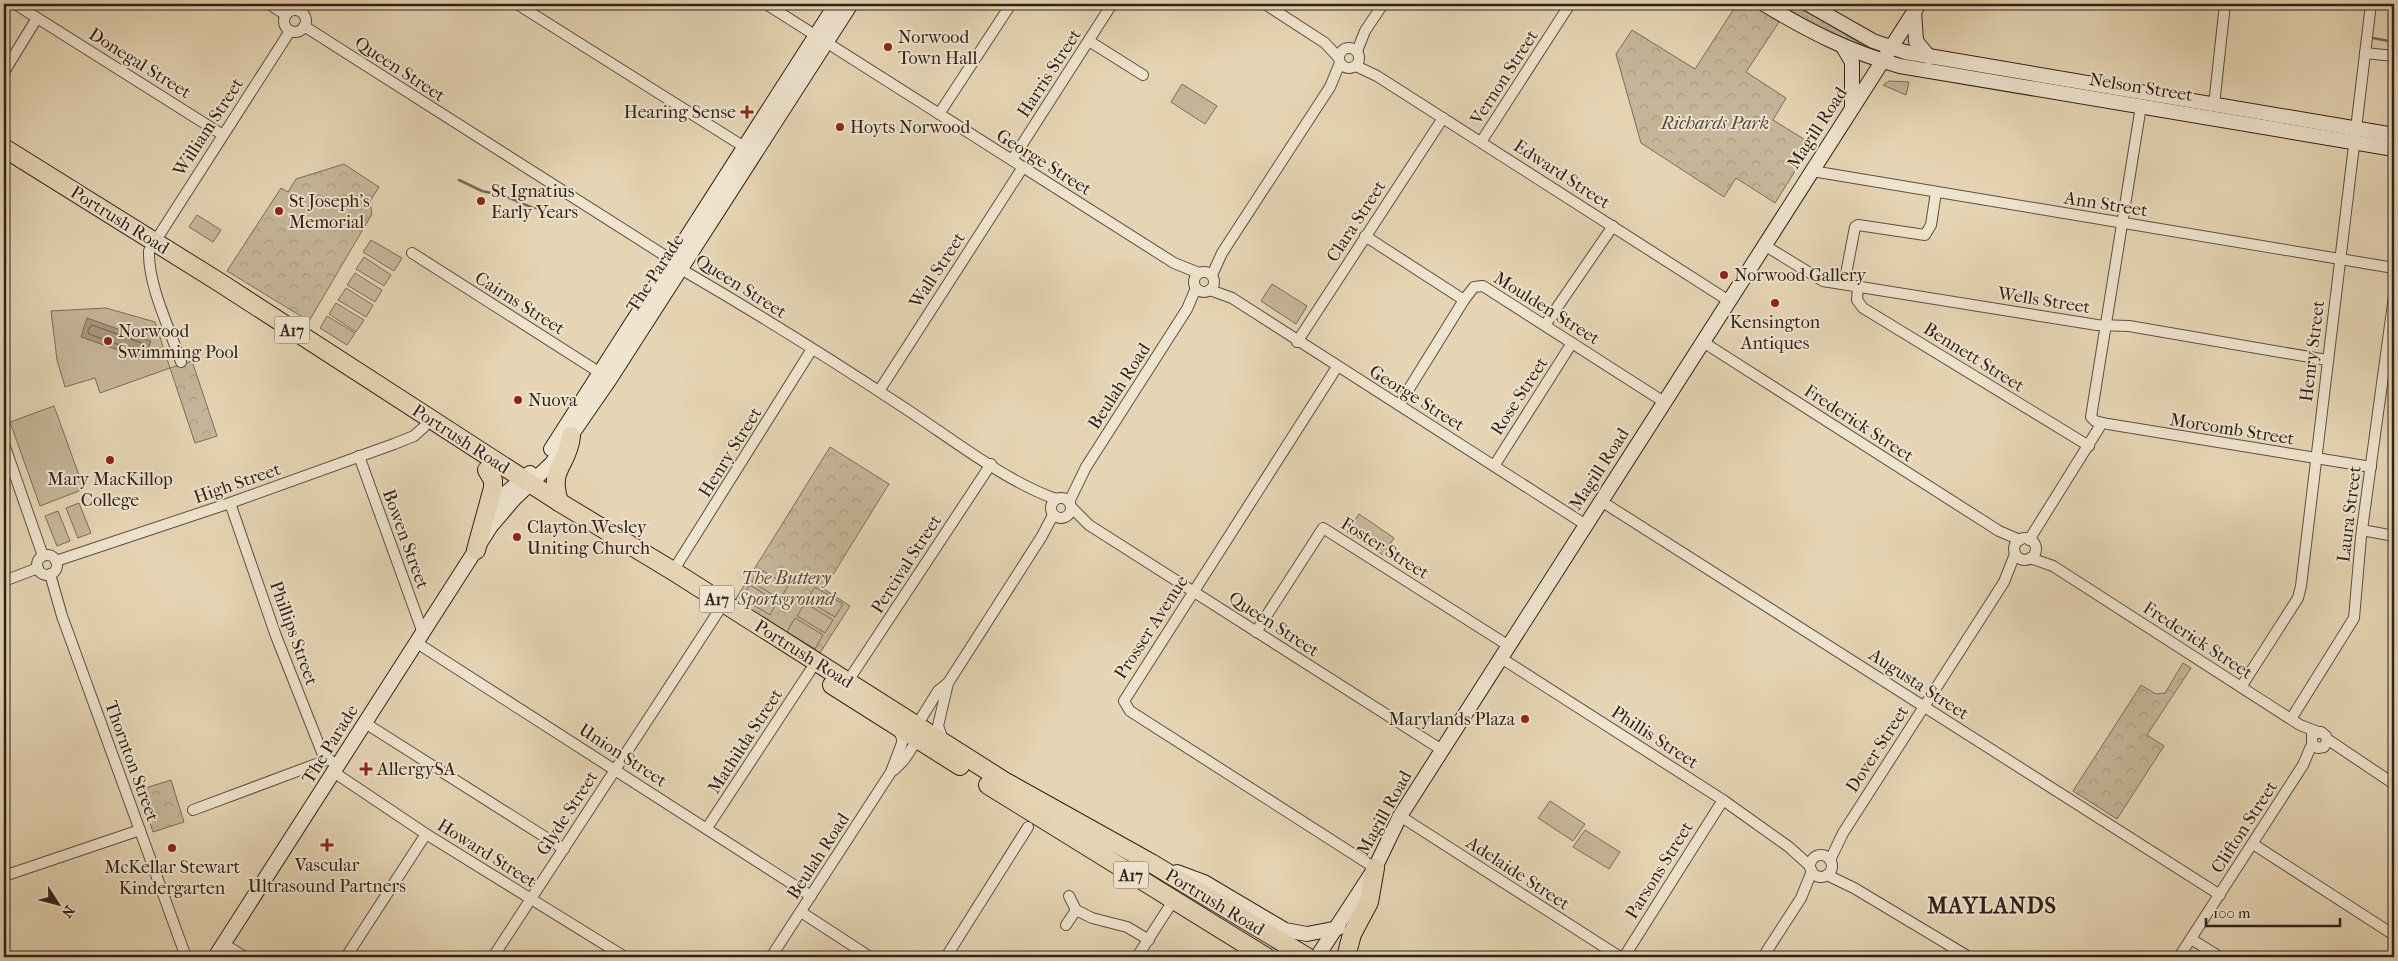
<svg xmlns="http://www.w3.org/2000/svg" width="2398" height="961" font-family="'IM FELL French Canon',serif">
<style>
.grass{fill:url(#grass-dots);stroke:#7b6c5a}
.forest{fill:url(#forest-crowns);stroke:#7b6c5a}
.garden{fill:#c7b79a;stroke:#7b6c5a}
.water{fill:#a89880;stroke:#786958}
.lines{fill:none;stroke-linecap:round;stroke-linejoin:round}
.shore{stroke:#6c5d4e;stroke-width:1}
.stream{stroke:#786958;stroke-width:2.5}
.street-casing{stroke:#5d4f41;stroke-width:12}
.secondary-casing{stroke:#2f221b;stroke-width:16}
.highway-casing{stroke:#2f221b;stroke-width:20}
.street{stroke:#efe4ce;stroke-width:10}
.secondary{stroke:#efe4ce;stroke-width:14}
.highway{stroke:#e6d5b4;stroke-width:18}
.poi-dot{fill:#8f2418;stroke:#efe4ce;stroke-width:2}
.labels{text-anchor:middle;stroke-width:4;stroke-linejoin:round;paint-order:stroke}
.shield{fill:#efe4ce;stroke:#695c51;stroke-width:1}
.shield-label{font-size:16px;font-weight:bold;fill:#2f221b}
.poi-label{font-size:18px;fill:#2f221b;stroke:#efe4ce;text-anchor:start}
.street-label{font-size:18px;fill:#2f221b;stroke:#efe4ce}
.park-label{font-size:18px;font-style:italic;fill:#55473b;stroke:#efe4ce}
.district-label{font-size:22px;font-weight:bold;letter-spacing:1px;fill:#2f221b;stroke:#efe4ce}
</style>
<defs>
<pattern id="grass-dots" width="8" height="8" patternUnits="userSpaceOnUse" patternTransform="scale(1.25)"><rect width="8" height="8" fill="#c7b79a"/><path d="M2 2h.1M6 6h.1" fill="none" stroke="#ab9d84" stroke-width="1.8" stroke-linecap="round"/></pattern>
<pattern id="forest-crowns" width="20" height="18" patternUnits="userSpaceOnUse" patternTransform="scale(1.25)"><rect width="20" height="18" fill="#c7b79a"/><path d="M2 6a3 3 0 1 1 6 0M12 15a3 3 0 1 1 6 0" fill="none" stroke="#ab9d84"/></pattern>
</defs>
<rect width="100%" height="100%" fill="#e6d5b4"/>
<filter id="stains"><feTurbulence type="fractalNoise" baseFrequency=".004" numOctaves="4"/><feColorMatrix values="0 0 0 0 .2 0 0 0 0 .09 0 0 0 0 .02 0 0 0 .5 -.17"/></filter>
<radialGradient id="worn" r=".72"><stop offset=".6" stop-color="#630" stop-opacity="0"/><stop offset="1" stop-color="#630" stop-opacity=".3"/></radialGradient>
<!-- grass -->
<path class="grass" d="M 1781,4 L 1796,4 L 1866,47 L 1845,43 L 1780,7 Z"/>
<!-- forest -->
<g class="forest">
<path d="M 1737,4 L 1764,4 L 1783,16 L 1746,72 L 1786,98 L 1773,120 L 1812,144 L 1775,203 L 1736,178 L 1724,197 L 1641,143 L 1616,54 L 1632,30 L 1695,69 Z"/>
<path d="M 344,164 L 379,187 L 370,201 L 372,214 L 309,321 L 227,271 L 281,188 L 288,192 L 296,179 Z"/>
<path d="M 192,361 L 217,436 L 195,443 L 170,368 Z"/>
<path d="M 830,447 L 889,484 L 824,589 L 850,606 L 820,653 L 735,600 Z"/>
<path d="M 2183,663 L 2191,668 L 2147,735 L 2164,746 L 2117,819 L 2073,791 L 2141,685 L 2156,694 L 2165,693 Z"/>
<path d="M 171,780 L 184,822 L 153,832 L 139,790 Z"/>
</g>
<!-- garden -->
<g class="garden">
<path d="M 1889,81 L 1909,82 L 1906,95 L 1883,85 Z"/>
<path d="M 1182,84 L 1217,106 L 1205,124 L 1171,102 Z"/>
<path d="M 197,215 L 221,230 L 213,242 L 189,227 Z"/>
<path d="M 371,240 L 402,258 L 394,271 L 363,252 Z"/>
<path d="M 364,257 L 391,275 L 384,286 L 356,269 Z"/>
<path d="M 355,273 L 382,290 L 375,302 L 347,285 Z"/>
<path d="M 1272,284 L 1307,306 L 1296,324 L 1261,301 Z"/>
<path d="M 346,288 L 373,305 L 366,317 L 338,300 Z"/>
<path d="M 336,303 L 364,320 L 356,332 L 329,314 Z"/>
<path d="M 106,308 L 155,322 L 170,368 L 100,393 L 95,378 L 65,387 L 57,360 L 51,311 Z"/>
<path d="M 327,316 L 355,333 L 347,345 L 320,328 Z"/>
<path d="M 54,406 L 84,489 L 40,506 L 10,422 Z"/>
<path d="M 79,503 L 91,533 L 78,538 L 66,508 Z"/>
<path d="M 58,511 L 70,541 L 57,546 L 45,516 Z"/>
<path d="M 1359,514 L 1394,538 L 1383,555 L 1347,532 Z"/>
<path d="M 760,569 L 788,586 L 780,599 L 752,582 Z"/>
<path d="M 750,585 L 777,602 L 770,615 L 742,598 Z"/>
<path d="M 815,587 L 843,604 L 835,617 L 807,600 Z"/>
<path d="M 805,603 L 833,620 L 825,633 L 797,616 Z"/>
<path d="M 795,618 L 823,635 L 815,649 L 787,632 Z"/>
<path d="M 1550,801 L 1585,824 L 1573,841 L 1538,818 Z"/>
<path d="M 1585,830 L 1620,852 L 1609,869 L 1573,847 Z"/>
</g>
<!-- water -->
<path class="water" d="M 87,318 L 151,341 L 144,359 L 81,337 Z"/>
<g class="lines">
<!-- shore -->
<path class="shore" d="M 92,325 L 142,343 L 142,350 L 139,352 L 89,334 L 88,331 Z"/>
<!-- stream -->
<g class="stream">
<path d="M 2373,38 L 2394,42"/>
<path d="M 459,180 L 482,191 L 505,196 L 533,208 L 544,208"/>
</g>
<!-- street casing -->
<g class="street-casing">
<g id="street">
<path d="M 15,4 L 223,135"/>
<path d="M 269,4 L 286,15"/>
<path d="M 517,4 L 749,150"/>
<path d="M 766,4 L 1174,263 L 1199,273"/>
<path d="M 1265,4 L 1325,43 L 1339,58"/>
<circle cx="295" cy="21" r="11"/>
<path d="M 304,26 L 667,257 L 686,272 C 760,315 832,360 903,407 C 948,436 1006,482 1056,499"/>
<path d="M 1089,41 L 1143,75"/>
<circle cx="1349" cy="58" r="10"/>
<path d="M 1357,51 L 1365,31 L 1383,4"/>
<path d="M 2365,53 L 2394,56"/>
<path d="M 1356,66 L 1377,76 L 1729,301"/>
<path d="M 4,72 L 37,18"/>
<path d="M 2214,105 L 2225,4"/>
<path d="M 2141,106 L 2091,417 L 2095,421 L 2108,424 L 2371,467"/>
<path d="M 939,114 L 1011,4"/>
<path d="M 1481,142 L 1570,4"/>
<path d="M 1012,160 L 1112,4"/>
<path d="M 1812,171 L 2394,268"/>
<path d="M 1365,236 L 1464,300 L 1474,287 L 1483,286 L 1664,402"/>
<path d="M 1764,245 L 1823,281 L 2097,325 L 2129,326 L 2327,360"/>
<path d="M 412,253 L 605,376"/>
<circle cx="1204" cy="282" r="10"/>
<path d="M 1212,275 L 1222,253 L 1330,87 L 1340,63"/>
<path d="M 1844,284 L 1855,227 L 1858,225 L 1925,235 L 1931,225 L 1936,192"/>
<path d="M 1858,286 L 1857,300 L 1863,308 L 2089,446"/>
<path d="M 1210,290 L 1232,298 L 1586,525"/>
<path d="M 1545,325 L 1613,226"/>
<path d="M 1297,342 L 1443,118"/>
<path d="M 1703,342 L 1999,531 L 2020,540"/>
<path d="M 181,362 C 170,329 148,286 149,251 L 290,31"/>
<path d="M 1337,367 L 1124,701 L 1130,711 L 1375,868"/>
<path d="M 879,391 L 1023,167"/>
<path d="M 1399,405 L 1464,300"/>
<path d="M 4,444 L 43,556"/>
<path d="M 359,456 L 423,633"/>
<path d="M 1494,466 L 1572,343"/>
<circle cx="1061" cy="508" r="10"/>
<path d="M 1601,501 L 2220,895"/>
<path d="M 1069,502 L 1086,467 L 1187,309 L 1196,288"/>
<path d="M 230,503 L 276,636 L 323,755 L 338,766"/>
<path d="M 1071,507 L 1089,525 L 1442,750"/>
<path d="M 2362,530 L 2394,536"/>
<circle cx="2025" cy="549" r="11"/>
<path d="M 2029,540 L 2102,423"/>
<circle cx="47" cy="565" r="10"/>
<path d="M 2030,558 L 2053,566 L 2300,725 L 2318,732"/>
<path d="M 56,561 L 230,503 L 394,444 L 414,436 L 424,427"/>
<path d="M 673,571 L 812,349"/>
<path d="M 50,574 L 62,616 L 186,957"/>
<path d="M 4,581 L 38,568"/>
<path d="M 1256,632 L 1323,528 L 1509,646"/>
<path d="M 417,643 L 811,896"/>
<path d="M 1501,658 L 1723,800 L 1789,847 L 1810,866"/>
<path d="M 848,681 L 991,464"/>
<path d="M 2241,687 L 2298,598 L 2301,586 L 2371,4"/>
<path d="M 2291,719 L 2354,618 L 2361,537 L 2394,296"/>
<path d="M 365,723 L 564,849"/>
<path d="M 917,725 L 938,691 L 948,683 L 1042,536 L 1053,515"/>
<path d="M 2327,739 L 2394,784"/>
<path d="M 943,740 L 938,726 L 948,683"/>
<path d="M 894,770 L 904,760 L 917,740"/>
<path d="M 335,773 L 426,834 L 625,957"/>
<path d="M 193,810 L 327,760"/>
<path d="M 1400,816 L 1620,957"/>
<path d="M 707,828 L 810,671"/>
<path d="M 2253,844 L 2394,935"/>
<circle cx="1821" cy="866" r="11"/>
<path d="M 1830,860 L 1843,833 L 2004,582 L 2015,554"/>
<path d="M 1827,875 L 1854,888 L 1969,957"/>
<path d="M 4,876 L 140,830"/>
<path d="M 1069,896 L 1076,910"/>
<path d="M 1076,910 L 1092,918 L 1127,927 L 1149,940"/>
<path d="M 801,912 L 870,957"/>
<path d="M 1066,925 L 1076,910"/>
<path d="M 2191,939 L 2220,957"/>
<path d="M 224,944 L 245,957"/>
<path d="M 346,957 L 426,834"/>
<path d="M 493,957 L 718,612"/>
<path d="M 771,957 L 891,772 L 902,743 L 902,738 L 898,729"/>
<path d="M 946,957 L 1028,827"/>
<path d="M 1137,957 L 1173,901"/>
<path d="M 1624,957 L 1723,800"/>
<path d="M 1763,957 L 1801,898 L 1812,871"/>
<path d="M 2179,957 L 2303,765 L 2312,744 L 2312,735 L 2321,732 L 2326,736 L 2327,741 L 2324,747 L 2318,748 L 2312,744"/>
</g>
</g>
<!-- secondary casing -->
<g class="secondary-casing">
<g id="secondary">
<path d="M 1764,4 C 1810,32 1848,51 1900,66 L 2394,149"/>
<path d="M 1808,4 L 1873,41 L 1905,52 L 2394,135"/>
<path d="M 1914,11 L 1916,41 L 1929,57"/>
<path d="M 1843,47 L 1852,62 L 1852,107"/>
<path d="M 551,449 L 836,4"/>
<path d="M 490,515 L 506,493 L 530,473"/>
<path d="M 1177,872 L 1204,882 L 1285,930 L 1307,934 L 1338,928"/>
<path d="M 215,957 L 491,526 L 514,499 L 552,463 L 610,379 L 851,4"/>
<path d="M 1317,957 L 1375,868 L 1400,816 L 1919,4"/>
</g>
</g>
<!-- highway casing -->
<g class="highway-casing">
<g id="highway">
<path d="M 4,148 L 219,282 L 559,502 L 673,571 L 1004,781 L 1151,863 L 1307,957"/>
<path d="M 559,502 C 548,467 568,466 571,436"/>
<path d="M 476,550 L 493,488 L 493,480 L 487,470"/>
<path d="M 832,685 L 960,766"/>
<path d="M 988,785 L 1266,957"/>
<path d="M 1346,957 L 1352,934 L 1369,902 L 1375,868"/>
</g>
</g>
<!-- street -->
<use href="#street" class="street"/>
<!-- secondary -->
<use href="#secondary" class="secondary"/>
<!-- highway -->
<use href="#highway" class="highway"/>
</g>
<!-- markers -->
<g class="poi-dot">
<circle cx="888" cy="47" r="5"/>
<path d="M744.5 104.5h5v5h5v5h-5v5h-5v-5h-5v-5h5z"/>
<circle cx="840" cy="127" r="5"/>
<circle cx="481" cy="201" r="5"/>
<circle cx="279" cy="211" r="5"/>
<circle cx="1724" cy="275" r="5"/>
<circle cx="1775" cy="303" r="5"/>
<circle cx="108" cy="341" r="5"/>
<circle cx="518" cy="400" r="5"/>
<circle cx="110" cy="460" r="5"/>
<circle cx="517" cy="537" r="5"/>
<circle cx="1525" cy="719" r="5"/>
<path d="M363.5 761.5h5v5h5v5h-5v5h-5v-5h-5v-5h5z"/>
<path d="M324.5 837.5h5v5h5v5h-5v5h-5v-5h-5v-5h5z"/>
<circle cx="172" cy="848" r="5"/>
</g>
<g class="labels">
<!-- shield labels -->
<g class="shield">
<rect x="274.5" y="316.5" width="35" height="27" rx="4"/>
<rect x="699.5" y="585.5" width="35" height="27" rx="4"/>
<rect x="1113.5" y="861.5" width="35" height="27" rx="4"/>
</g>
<g class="shield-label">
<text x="292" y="336">A17</text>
<text x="717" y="605">A17</text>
<text x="1131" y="881">A17</text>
</g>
<!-- poi labels -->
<g class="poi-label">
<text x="898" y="43">Norwood<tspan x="898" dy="21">Town Hall</tspan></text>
<text x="736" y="118" text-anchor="end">Hearing Sense</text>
<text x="850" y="133">Hoyts Norwood</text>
<text x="491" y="197">St Ignatius<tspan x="491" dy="21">Early Years</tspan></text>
<text x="289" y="207">St Joseph's<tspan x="289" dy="21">Memorial</tspan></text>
<text x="1734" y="281">Norwood Gallery</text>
<text x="1775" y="328" text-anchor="middle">Kensington<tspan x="1775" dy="21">Antiques</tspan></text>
<text x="118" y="337">Norwood<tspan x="118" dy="21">Swimming Pool</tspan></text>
<text x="528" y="406">Nuova</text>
<text x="110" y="485" text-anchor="middle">Mary MacKillop<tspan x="110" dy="21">College</tspan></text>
<text x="527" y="533">Clayton Wesley<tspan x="527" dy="21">Uniting Church</tspan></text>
<text x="1515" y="725" text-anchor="end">Marylands Plaza</text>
<text x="377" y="775">AllergySA</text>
<text x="327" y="871" text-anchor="middle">Vascular<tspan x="327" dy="21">Ultrasound Partners</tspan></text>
<text x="172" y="873" text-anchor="middle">McKellar Stewart<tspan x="172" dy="21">Kindergarten</tspan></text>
</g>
<!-- street labels -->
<g class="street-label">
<text transform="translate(140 63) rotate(32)" y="6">Donegal Street</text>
<text transform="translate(400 69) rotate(33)" y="6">Queen Street</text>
<text transform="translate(1049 73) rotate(-57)" y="6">Harris Street</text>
<text transform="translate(1504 77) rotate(-57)" y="6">Vernon Street</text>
<text transform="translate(2141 87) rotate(9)" y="6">Nelson Street</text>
<text transform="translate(208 127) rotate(-57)" y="6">William Street</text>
<text transform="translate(1817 128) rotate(-57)" y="6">Magill Road</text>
<text transform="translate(1044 162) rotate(32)" y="6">George Street</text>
<text transform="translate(1562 174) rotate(33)" y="6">Edward Street</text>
<text transform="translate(2106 204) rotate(9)" y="6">Ann Street</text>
<text transform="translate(120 220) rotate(32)" y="6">Portrush Road</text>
<text transform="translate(1356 221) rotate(-57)" y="6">Clara Street</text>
<text transform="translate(937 270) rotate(-57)" y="6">Wall Street</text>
<text transform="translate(655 273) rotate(-57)" y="6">The Parade</text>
<text transform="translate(741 286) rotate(32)" y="6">Queen Street</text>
<text transform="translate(2044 300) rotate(9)" y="6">Wells Street</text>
<text transform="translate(520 303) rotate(32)" y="6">Cairns Street</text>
<text transform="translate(1547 308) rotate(32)" y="6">Moulden Street</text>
<text transform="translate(2312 351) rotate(-83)" y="6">Henry Street</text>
<text transform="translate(1974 357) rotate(32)" y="6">Bennett Street</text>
<text transform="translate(1119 386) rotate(-57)" y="6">Beulah Road</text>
<text transform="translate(1519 396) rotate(-57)" y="6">Rose Street</text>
<text transform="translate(1417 398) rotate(32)" y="6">George Street</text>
<text transform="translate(1859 423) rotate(33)" y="6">Frederick Street</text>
<text transform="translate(2232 429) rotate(9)" y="6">Morcomb Street</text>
<text transform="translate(461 439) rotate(33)" y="6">Portrush Road</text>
<text transform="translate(730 452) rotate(-58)" y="6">Henry Street</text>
<text transform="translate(1599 469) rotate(-57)" y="6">Magill Road</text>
<text transform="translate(237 483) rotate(-19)" y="6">High Street</text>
<text transform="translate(2349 514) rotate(-83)" y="6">Laura Street</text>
<text transform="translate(406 539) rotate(70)" y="6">Bowen Street</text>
<text transform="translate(1385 548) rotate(32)" y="6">Foster Street</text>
<text transform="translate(906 564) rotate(-57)" y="6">Percival Street</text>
<text transform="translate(1274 624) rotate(33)" y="6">Queen Street</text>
<text transform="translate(1151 627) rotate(-57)" y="6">Prosser Avenue</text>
<text transform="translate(294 633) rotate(70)" y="6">Phillips Street</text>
<text transform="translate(2198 640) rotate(33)" y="6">Frederick Street</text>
<text transform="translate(804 654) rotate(32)" y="6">Portrush Road</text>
<text transform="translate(1919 684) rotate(33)" y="6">Augusta Street</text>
<text transform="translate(1655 737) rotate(33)" y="6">Phillis Street</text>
<text transform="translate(745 741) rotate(-57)" y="6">Mathilda Street</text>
<text transform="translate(330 744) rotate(-58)" y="6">The Parade</text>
<text transform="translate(1877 749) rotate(-57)" y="6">Dover Street</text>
<text transform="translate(623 755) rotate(33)" y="6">Union Street</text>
<text transform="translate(132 761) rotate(70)" y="6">Thornton Street</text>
<text transform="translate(567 813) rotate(-57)" y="6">Glyde Street</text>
<text transform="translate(1384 813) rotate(-61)" y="6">Magill Road</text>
<text transform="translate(2244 827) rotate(-57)" y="6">Clifton Street</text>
<text transform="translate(487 853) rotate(32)" y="6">Howard Street</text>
<text transform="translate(818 856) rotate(-57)" y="6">Beulah Road</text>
<text transform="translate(1659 870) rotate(-58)" y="6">Parsons Street</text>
<text transform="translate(1518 873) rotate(33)" y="6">Adelaide Street</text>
<text transform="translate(1215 902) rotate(31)" y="6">Portrush Road</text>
</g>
<!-- park labels -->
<g class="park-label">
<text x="1715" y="129">Richards Park</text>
<text x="786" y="584">The Buttery<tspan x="786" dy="21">Sportsground</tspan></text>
</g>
<!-- district labels -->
<g class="district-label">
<text x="1992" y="913">MAYLANDS</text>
</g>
</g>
<!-- margin -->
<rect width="2398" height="961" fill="none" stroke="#e6d5b4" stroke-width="20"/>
<rect x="5" y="5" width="2388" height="951" fill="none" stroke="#2f221b" stroke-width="2.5"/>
<rect x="10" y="10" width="2378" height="941" fill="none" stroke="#2f221b"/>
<!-- north arrow -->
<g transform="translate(58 904) rotate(126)" stroke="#efe4ce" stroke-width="4" paint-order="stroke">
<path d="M0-4L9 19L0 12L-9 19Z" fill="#2f221b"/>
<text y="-8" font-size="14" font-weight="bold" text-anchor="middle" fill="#2f221b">N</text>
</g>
<!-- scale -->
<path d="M2206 918v8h134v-8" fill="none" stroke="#2f221b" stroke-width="2.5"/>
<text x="2213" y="918" font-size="15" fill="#2f221b" stroke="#efe4ce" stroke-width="4" paint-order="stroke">100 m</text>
<rect width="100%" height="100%" filter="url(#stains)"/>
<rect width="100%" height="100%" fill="url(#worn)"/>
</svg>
